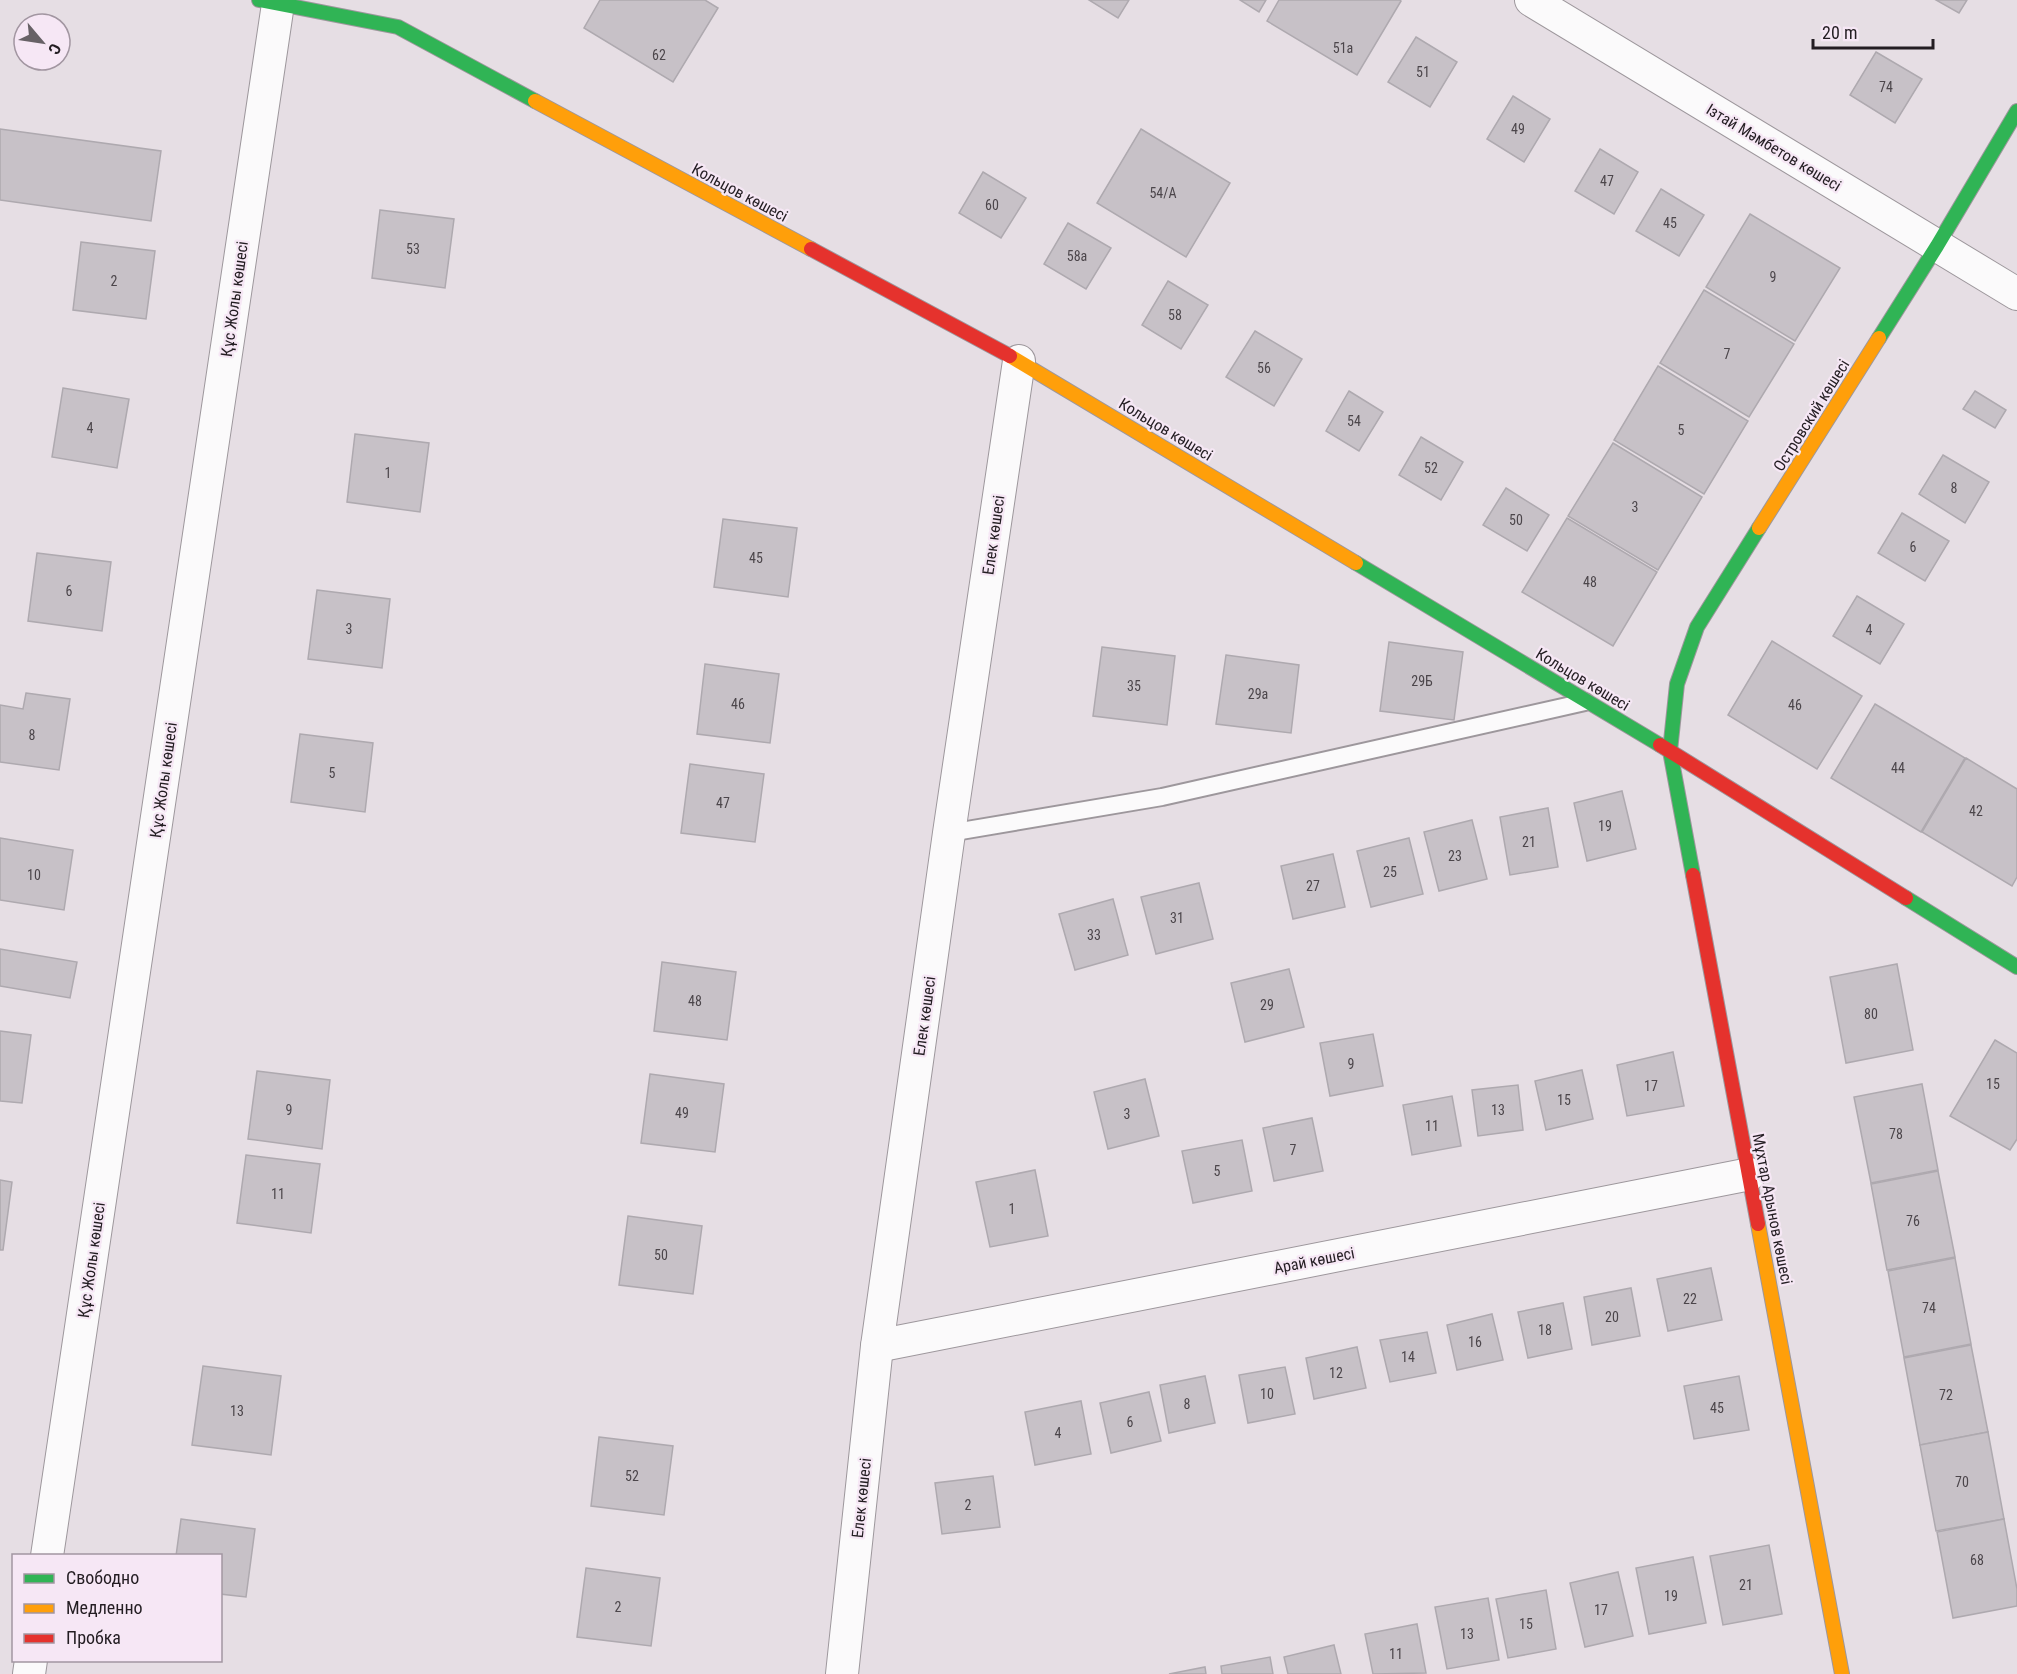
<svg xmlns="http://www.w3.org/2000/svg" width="2017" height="1674" font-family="'Roboto Condensed',sans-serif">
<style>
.building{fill:#c7c1c7;stroke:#aea9af;stroke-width:1.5}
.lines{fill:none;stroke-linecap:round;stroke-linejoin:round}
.lane-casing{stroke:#9d979c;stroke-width:20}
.street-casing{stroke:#9d979c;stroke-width:34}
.fast-casing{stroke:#9d979c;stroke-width:16}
.slow-casing{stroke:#9d979c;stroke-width:16}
.jam-casing{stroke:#9d979c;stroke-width:16}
.lane{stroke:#fbfafb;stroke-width:16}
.street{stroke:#fbfafb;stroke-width:32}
.fast{stroke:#30b455;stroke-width:14}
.slow{stroke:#ff9f0a;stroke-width:14}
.jam{stroke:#e5322d;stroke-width:14}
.labels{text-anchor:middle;stroke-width:4.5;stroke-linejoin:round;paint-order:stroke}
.number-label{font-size:14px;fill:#4c464b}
.street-label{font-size:16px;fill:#231d22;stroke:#f6e7f5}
</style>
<rect width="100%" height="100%" fill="#e6dee4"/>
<!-- building -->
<g class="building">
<path d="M 600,0 L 705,0 L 718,8 L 673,82 L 584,28 Z"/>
<path d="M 1089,0 L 1129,0 L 1118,18 Z"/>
<path d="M 1240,0 L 1266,0 L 1259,12 Z"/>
<path d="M 1279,0 L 1400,0 L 1401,1 L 1357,75 L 1267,21 Z"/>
<path d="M 1936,0 L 1967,0 L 1959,13 Z"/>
<path d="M 1416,37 L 1457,62 L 1430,107 L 1388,82 Z"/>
<path d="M 1876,52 L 1922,79 L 1895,123 L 1850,95 Z"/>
<path d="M 1513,96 L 1550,119 L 1524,162 L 1487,139 Z"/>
<path d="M 0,129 L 161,151 L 151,221 L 0,200 Z"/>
<path d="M 1141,129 L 1230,183 L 1186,257 L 1097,203 Z"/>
<path d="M 1600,149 L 1638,172 L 1614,214 L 1575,191 Z"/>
<path d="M 983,172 L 1026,198 L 1001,238 L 959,213 Z"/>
<path d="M 1661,189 L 1704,215 L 1679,256 L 1636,231 Z"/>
<path d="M 380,210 L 454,219 L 445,288 L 372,278 Z"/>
<path d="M 1750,214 L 1840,268 L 1795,341 L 1706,287 Z"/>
<path d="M 1068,223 L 1111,248 L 1086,289 L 1044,264 Z"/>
<path d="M 81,242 L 155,251 L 146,319 L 73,310 Z"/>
<path d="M 1168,281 L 1208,305 L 1181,349 L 1142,325 Z"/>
<path d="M 1704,290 L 1794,344 L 1749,417 L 1660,363 Z"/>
<path d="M 1255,331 L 1302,359 L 1274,406 L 1226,377 Z"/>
<path d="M 1658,366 L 1748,421 L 1704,494 L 1614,440 Z"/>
<path d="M 63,388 L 129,399 L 117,468 L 52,457 Z"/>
<path d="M 1349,391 L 1383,412 L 1359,451 L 1326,431 Z"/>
<path d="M 1975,391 L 2006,410 L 1995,428 L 1963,409 Z"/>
<path d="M 355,434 L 429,443 L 420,512 L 347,502 Z"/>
<path d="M 1421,437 L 1463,462 L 1441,500 L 1399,475 Z"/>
<path d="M 1613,443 L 1702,497 L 1658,570 L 1568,516 Z"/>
<path d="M 1943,455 L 1989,482 L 1965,523 L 1919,494 Z"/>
<path d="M 1506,488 L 1549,515 L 1527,551 L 1483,525 Z"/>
<path d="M 1902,513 L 1949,541 L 1925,581 L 1878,553 Z"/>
<path d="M 1567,518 L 1657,572 L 1613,646 L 1522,592 Z"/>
<path d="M 723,519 L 797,528 L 788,597 L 714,587 Z"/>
<path d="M 37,553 L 111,562 L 102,631 L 28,621 Z"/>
<path d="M 317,590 L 390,599 L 382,668 L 308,659 Z"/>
<path d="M 1857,596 L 1904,624 L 1880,664 L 1833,636 Z"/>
<path d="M 1772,641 L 1862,696 L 1817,769 L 1728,715 Z"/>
<path d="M 1389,642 L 1463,652 L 1454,720 L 1380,711 Z"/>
<path d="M 1102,647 L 1175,656 L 1167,725 L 1093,716 Z"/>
<path d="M 1226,655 L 1299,665 L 1291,733 L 1216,724 Z"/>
<path d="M 705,664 L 779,674 L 770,743 L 697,734 Z"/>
<path d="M 26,693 L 70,699 L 59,770 L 0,762 L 0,705 L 23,709 Z"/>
<path d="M 1875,704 L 1965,758 L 1921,832 L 1831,778 Z"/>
<path d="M 300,734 L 373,743 L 365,812 L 291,802 Z"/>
<path d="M 1966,758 L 2017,789 L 2017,877 L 2012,886 L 1922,832 Z"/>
<path d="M 690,764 L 764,774 L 755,842 L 681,833 Z"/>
<path d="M 1622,791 L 1636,849 L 1587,861 L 1574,803 Z"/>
<path d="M 1548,808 L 1558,867 L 1510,875 L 1500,817 Z"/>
<path d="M 1472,820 L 1487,879 L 1439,891 L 1424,832 Z"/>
<path d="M 0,838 L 73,850 L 64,910 L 0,900 Z"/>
<path d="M 1409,838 L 1423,894 L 1371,907 L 1357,851 Z"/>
<path d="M 1333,854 L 1345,907 L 1293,919 L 1281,866 Z"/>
<path d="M 1199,883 L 1213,939 L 1156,954 L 1141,897 Z"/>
<path d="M 1113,899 L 1128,955 L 1075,970 L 1059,914 Z"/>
<path d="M 0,949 L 77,962 L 70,998 L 0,986 Z"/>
<path d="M 662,962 L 736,972 L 727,1040 L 654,1031 Z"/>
<path d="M 1897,964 L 1913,1050 L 1846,1063 L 1830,977 Z"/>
<path d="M 1289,969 L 1304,1027 L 1245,1042 L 1231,983 Z"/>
<path d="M 0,1031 L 31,1035 L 22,1103 L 0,1101 Z"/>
<path d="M 1373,1034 L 1383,1086 L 1330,1096 L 1320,1043 Z"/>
<path d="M 1995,1040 L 2017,1053 L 2017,1139 L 2010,1150 L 1950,1116 Z"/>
<path d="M 1673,1052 L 1684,1106 L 1627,1116 L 1617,1065 Z"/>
<path d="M 1582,1070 L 1593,1119 L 1546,1130 L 1535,1081 Z"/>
<path d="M 257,1071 L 330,1080 L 322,1149 L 248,1139 Z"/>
<path d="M 650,1074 L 724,1084 L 715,1152 L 641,1143 Z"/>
<path d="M 1145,1079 L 1159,1136 L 1108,1149 L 1094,1092 Z"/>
<path d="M 1922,1084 L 1938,1170 L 1871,1183 L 1854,1097 Z"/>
<path d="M 1518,1085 L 1523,1130 L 1478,1136 L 1472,1090 Z"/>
<path d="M 1452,1096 L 1461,1146 L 1412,1155 L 1403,1105 Z"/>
<path d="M 1312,1118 L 1323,1171 L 1274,1181 L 1263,1128 Z"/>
<path d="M 1242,1140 L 1252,1191 L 1193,1203 L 1182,1151 Z"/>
<path d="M 246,1155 L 320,1164 L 311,1233 L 237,1223 Z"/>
<path d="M 1035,1170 L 1048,1236 L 990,1247 L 976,1182 Z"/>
<path d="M 1938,1171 L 1955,1257 L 1887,1270 L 1871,1184 Z"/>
<path d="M 0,1180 L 12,1182 L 3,1250 L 0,1250 Z"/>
<path d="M 628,1216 L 702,1226 L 693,1294 L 619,1285 Z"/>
<path d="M 1955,1258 L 1971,1344 L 1904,1357 L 1888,1271 Z"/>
<path d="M 1711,1268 L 1722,1320 L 1668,1331 L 1657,1279 Z"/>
<path d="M 1631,1288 L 1640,1336 L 1592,1345 L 1584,1297 Z"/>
<path d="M 1563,1303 L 1572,1349 L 1528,1358 L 1518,1312 Z"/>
<path d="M 1492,1314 L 1503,1360 L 1457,1370 L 1447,1325 Z"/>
<path d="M 1427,1332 L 1436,1373 L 1390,1382 L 1380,1340 Z"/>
<path d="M 1971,1345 L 1988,1432 L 1920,1445 L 1904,1358 Z"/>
<path d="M 1357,1347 L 1366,1388 L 1314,1399 L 1306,1358 Z"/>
<path d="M 203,1366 L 281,1376 L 271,1455 L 192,1445 Z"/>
<path d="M 1285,1367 L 1295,1414 L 1248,1423 L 1239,1375 Z"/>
<path d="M 1205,1376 L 1215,1423 L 1169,1433 L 1160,1385 Z"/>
<path d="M 1739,1376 L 1749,1430 L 1694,1439 L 1684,1386 Z"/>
<path d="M 1149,1392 L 1161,1441 L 1111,1453 L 1100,1403 Z"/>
<path d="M 1081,1401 L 1091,1454 L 1035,1465 L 1025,1412 Z"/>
<path d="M 1988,1432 L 2004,1519 L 1936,1531 L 1920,1445 Z"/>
<path d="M 599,1437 L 673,1446 L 664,1515 L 591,1506 Z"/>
<path d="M 993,1476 L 1000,1527 L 942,1534 L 935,1483 Z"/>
<path d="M 181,1519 L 255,1529 L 246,1597 L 220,1594 L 220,1556 L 176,1556 Z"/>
<path d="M 2004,1519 L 2017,1589 L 2017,1606 L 1953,1618 L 1937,1532 Z"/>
<path d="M 1769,1545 L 1782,1614 L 1723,1625 L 1710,1556 Z"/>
<path d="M 1693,1557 L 1706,1623 L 1649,1634 L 1636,1568 Z"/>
<path d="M 586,1568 L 660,1578 L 651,1646 L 577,1637 Z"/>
<path d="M 1618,1572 L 1633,1636 L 1585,1647 L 1570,1583 Z"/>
<path d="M 1546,1590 L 1556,1649 L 1508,1658 L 1496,1599 Z"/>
<path d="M 1488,1598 L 1499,1660 L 1447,1669 L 1435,1607 Z"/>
<path d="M 1417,1624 L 1426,1673 L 1373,1674 L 1365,1634 Z"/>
<path d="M 1334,1645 L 1341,1674 L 1288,1674 L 1284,1657 Z"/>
<path d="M 1270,1657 L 1273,1674 L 1222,1674 L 1221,1666 Z"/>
<path d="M 1205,1667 L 1206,1674 L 1169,1674 Z"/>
</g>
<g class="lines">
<!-- lane casing -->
<g class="lane-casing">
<path id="lane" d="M 949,833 L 1162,797 L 1585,702"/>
</g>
<!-- street casing -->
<g class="street-casing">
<g id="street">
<path d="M 1531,0 L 2017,294"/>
<path d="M 877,1346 L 1750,1174"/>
<path d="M 47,1556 L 278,4"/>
<path d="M 29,1674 L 31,1660"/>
<path d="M 842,1674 L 877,1346 L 949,833 L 1019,361"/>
</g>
</g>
<!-- fast casing -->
<g class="fast-casing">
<g id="fast">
<path d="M 259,0 L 398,27 L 535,101"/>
<path d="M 1879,338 L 1937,246 L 2017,111"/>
<path d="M 1356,563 L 1660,745"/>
<path d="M 1693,875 L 1670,751 L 1677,684 L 1697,627 L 1759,528"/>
<path d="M 1906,898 L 2017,967"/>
</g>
</g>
<!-- slow casing -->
<g class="slow-casing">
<g id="slow">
<path d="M 535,101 L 811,249"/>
<path d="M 1010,356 L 1356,563"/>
<path d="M 1759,528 L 1879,338"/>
<path d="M 1758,1224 L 1842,1674"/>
</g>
</g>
<!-- jam casing -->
<g class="jam-casing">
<g id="jam">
<path d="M 811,249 L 1010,356"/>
<path d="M 1660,745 L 1906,898"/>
<path d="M 1693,875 L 1758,1224"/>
</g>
</g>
<!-- lane -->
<use href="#lane" class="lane"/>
<!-- street -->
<use href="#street" class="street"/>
<!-- fast -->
<use href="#fast" class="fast"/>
<!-- slow -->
<use href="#slow" class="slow"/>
<!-- jam -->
<use href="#jam" class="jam"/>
</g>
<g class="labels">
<!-- number labels -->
<g class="number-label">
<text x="1343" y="53">51а</text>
<text x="659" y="60">62</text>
<text x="1423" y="77">51</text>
<text x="1886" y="92">74</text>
<text x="1518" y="134">49</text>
<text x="1607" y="186">47</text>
<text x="1163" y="198">54/А</text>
<text x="992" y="210">60</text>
<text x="1670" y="228">45</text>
<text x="413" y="254">53</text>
<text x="1077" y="261">58а</text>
<text x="1773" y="282">9</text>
<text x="114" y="286">2</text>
<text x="1175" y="320">58</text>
<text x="1727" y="359">7</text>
<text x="1264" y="373">56</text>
<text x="1354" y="426">54</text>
<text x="90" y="433">4</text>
<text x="1681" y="435">5</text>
<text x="1431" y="473">52</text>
<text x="388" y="478">1</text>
<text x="1954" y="493">8</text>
<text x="1635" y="512">3</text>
<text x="1516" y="525">50</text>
<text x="1913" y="552">6</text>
<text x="756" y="563">45</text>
<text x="1590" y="587">48</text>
<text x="69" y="596">6</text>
<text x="349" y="634">3</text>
<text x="1869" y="635">4</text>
<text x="1422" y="686">29Б</text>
<text x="1134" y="691">35</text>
<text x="1258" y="699">29а</text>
<text x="738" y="709">46</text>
<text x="1795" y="710">46</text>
<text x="32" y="740">8</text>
<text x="1898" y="773">44</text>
<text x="332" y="778">5</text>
<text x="723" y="808">47</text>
<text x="1976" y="816">42</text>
<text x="1605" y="831">19</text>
<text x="1529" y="847">21</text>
<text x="1455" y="861">23</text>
<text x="1390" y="877">25</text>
<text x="34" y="880">10</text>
<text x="1313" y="891">27</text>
<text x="1177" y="923">31</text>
<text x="1094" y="940">33</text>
<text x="695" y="1006">48</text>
<text x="1267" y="1010">29</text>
<text x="1871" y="1019">80</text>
<text x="1351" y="1069">9</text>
<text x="1993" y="1089">15</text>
<text x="1651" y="1091">17</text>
<text x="1564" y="1105">15</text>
<text x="289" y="1115">9</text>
<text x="1498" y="1115">13</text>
<text x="682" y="1118">49</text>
<text x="1127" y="1119">3</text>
<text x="1432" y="1131">11</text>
<text x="1896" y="1139">78</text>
<text x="1293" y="1155">7</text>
<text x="1217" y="1176">5</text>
<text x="278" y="1199">11</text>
<text x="1012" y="1214">1</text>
<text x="1913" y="1226">76</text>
<text x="661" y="1260">50</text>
<text x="1690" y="1304">22</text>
<text x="1929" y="1313">74</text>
<text x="1612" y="1322">20</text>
<text x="1545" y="1335">18</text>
<text x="1475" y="1347">16</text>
<text x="1408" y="1362">14</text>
<text x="1336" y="1378">12</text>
<text x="1267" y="1399">10</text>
<text x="1946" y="1400">72</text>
<text x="1187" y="1409">8</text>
<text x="1717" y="1413">45</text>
<text x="237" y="1416">13</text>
<text x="1130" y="1427">6</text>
<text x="1058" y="1438">4</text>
<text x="632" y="1481">52</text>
<text x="1962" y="1487">70</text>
<text x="968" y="1510">2</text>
<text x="1977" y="1565">68</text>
<text x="1746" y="1590">21</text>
<text x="1671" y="1601">19</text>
<text x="618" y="1612">2</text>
<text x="1601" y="1615">17</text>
<text x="1526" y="1629">15</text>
<text x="1467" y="1639">13</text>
<text x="1396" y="1659">11</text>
</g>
<!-- street labels -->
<g class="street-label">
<text transform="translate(1774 147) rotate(31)" y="6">Ізтай Мәмбетов көшесі</text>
<text transform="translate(740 192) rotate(28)" y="6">Кольцов көшесі</text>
<text transform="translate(234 299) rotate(-82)" y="6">Құс Жолы көшесі</text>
<text transform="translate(1811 415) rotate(-58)" y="6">Островский көшесі</text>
<text transform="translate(1166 429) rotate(31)" y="6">Кольцов көшесі</text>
<text transform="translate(993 535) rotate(-82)" y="6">Елек көшесі</text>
<text transform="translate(1583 679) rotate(31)" y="6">Кольцов көшесі</text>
<text transform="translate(163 780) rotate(-82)" y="6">Құс Жолы көшесі</text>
<text transform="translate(924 1016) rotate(-82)" y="6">Елек көшесі</text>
<text transform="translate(1773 1209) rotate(79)" y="6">Мұхтар Арынов көшесі</text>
<text transform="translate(91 1260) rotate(-82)" y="6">Құс Жолы көшесі</text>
<text transform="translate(1314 1260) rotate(-11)" y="6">Арай көшесі</text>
<text transform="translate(861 1498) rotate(-84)" y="6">Елек көшесі</text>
</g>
</g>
<!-- legend -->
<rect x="12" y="1554" width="210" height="108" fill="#f6e7f5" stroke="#a296a1" stroke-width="1.5"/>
<rect x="24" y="1574" width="30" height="9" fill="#30b455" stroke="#a296a1" stroke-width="1.5"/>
<text x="66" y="1584" font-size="18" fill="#231d22">Свободно</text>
<rect x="24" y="1604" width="30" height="9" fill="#ff9f0a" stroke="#a296a1" stroke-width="1.5"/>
<text x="66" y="1614" font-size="18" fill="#231d22">Медленно</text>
<rect x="24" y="1634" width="30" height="9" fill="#e5322d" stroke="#a296a1" stroke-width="1.5"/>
<text x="66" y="1644" font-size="18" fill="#231d22">Пробка</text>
<!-- north arrow -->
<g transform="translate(42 42) rotate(119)"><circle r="28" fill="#f6e7f5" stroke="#a296a1" stroke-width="1.5"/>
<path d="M0-4.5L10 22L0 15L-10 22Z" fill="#676166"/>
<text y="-9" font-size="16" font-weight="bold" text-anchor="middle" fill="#231d22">С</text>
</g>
<!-- scale -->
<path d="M1813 39v9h120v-9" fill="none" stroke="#231d22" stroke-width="3"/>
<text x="1822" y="39" font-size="18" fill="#231d22" stroke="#f6e7f5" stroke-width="4.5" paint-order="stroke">20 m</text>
</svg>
